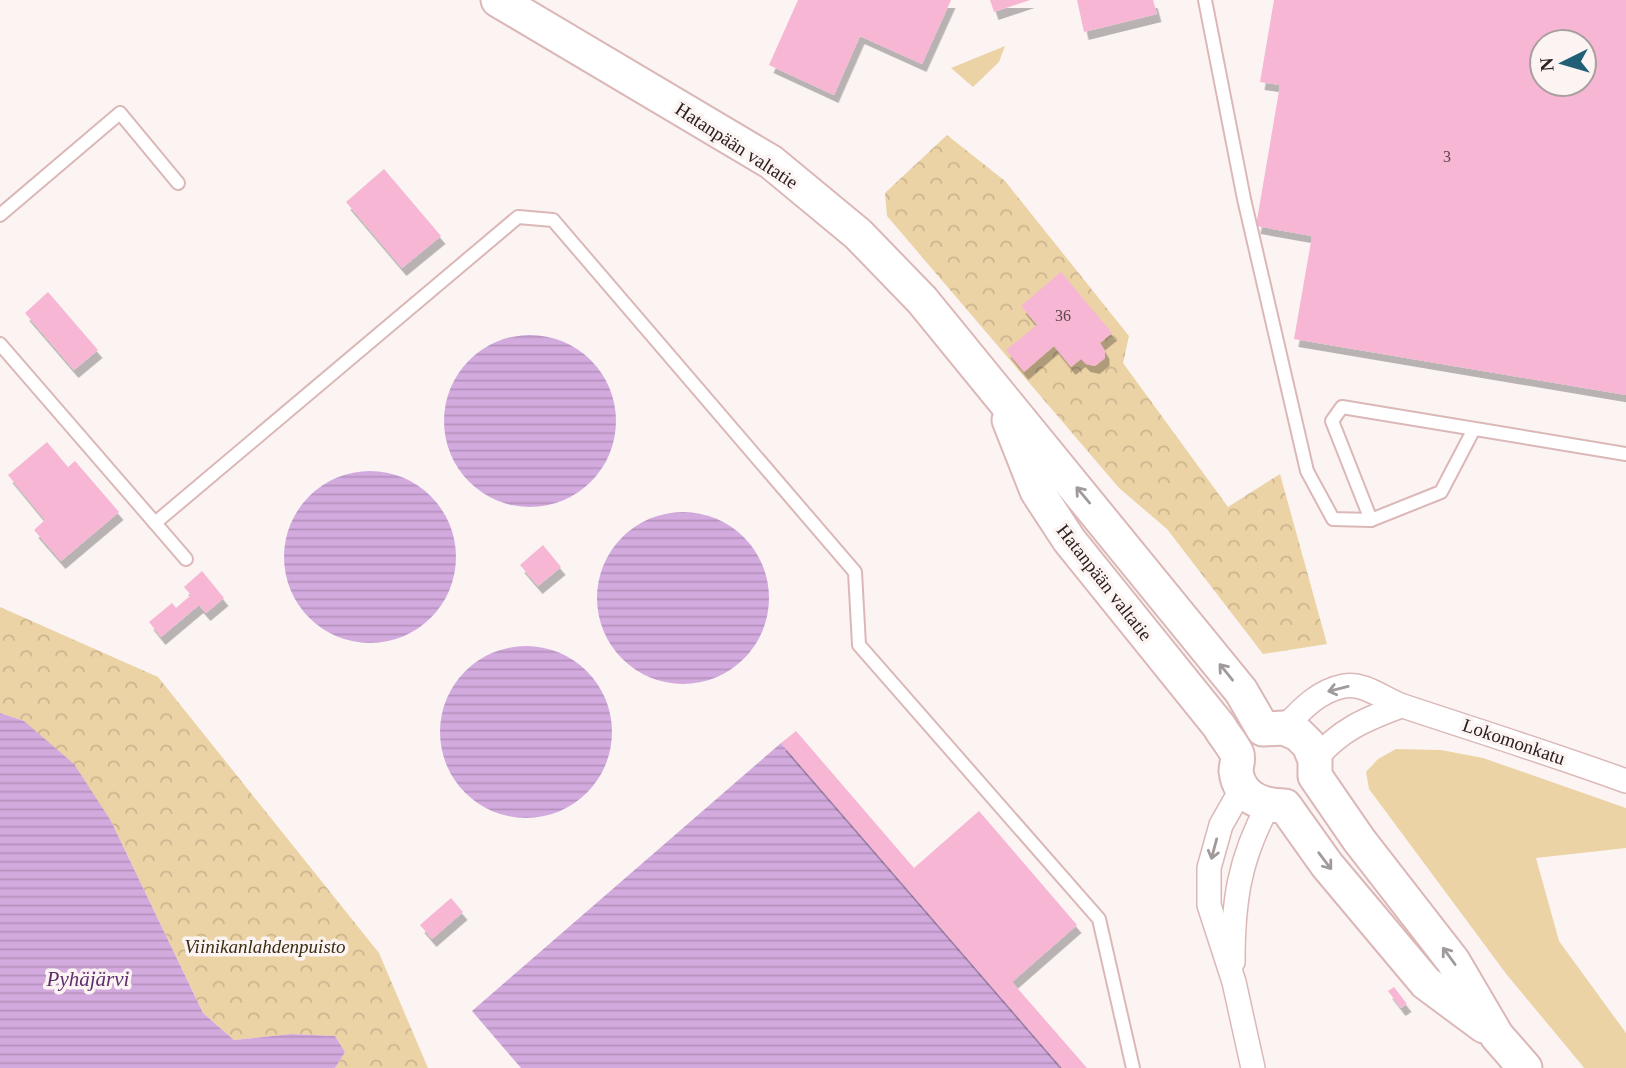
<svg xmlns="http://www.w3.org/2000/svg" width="1626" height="1068" font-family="'Times New Roman',serif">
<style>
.grass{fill:#ecd3a6}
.forest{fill:url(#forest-crowns)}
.water{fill:url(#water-rules)}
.building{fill:#f7b6d4;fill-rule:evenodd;filter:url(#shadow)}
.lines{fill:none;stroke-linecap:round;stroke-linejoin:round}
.lane-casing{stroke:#dbb8b7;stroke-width:16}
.street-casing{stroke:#dbb8b7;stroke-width:26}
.secondary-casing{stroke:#dbb8b7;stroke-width:37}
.lane{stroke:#fff;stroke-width:12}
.street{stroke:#fff;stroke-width:23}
.secondary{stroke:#fff;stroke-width:33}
.oneway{stroke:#a09b9a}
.labels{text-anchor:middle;stroke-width:7;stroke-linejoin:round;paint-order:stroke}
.number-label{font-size:16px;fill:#60464c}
.street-label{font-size:19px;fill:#2d201f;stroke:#fbf4f3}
.park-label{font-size:19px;font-style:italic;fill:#3b2d12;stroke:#fbf4f3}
.water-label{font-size:21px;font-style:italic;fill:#5f2e6d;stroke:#fbf4f3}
</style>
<defs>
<pattern id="forest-crowns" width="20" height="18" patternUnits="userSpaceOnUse" patternTransform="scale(1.75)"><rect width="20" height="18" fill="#ecd3a6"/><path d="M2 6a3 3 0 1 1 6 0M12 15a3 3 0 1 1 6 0" fill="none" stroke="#cbb58e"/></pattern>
<pattern id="water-rules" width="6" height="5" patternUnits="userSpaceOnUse" patternTransform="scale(1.75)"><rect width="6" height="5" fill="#d3aade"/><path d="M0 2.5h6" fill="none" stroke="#b592be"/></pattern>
<filter id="shadow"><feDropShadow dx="4.5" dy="8" stdDeviation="0" flood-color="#0004"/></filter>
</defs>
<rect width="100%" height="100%" fill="#fbf4f3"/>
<!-- grass -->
<g class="grass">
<path d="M 1005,46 L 999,62 L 973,87 L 951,68 Z"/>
<path d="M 1396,749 L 1441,750 L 1483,758 L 1626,808 L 1626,848 L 1536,858 L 1559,941 L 1626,1033 L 1626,1068 L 1584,1068 L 1581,1064 L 1507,975 L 1369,789 L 1366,772 L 1378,759 Z"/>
</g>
<!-- forest -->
<g class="forest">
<path d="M 947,135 L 1005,181 L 1129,336 L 1123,363 L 1228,507 L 1280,474 L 1327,644 L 1263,654 L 1167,529 L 1119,488 L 887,216 L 885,193 Z"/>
<path d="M 0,607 L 158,677 L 379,953 L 428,1068 L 335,1068 L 345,1052 L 335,1036 L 291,1034 L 234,1040 L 203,1013 L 111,821 L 24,721 L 0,713 Z"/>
</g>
<!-- water -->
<g class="water">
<circle cx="530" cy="421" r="86"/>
<circle cx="370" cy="557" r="86"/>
<circle cx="683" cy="598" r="86"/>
<circle cx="526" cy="732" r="86"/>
<path d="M 0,713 L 24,721 L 74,764 L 111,821 L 203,1013 L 234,1040 L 291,1034 L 335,1036 L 345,1052 L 335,1068 L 0,1068 Z"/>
<path d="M 781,743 L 1062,1068 L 521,1068 L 472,1011 Z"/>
</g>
<!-- building -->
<g class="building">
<path d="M 798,0 L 951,0 L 922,64 L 860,36 L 834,95 L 769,65 Z"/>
<path d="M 990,0 L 1030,0 L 994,12 Z"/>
<path d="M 1077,0 L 1153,0 L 1157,14 L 1084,32 Z"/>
<path d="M 1274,0 L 1626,0 L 1626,395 L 1294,339 L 1312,236 L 1256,226 L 1280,85 L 1260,82 ZM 1542,42 L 1584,42 L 1584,84 L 1542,84 Z"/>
<path d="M 384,169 L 441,236 L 402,268 L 346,202 Z"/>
<path d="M 1061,272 L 1112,333 L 1100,343 L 1105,351 L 1105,358 L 1095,366 L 1086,364 L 1081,359 L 1071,367 L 1054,346 L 1024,372 L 1006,350 L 1037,325 L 1021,306 Z"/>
<path d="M 48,292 L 98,350 L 74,370 L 25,313 Z"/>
<path d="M 47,442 L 68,467 L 75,461 L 119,512 L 61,561 L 34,530 L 45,520 L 8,475 Z"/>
<path d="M 543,545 L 561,567 L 538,586 L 520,565 Z"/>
<path d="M 202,571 L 224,598 L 206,613 L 199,605 L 161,637 L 149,622 L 172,603 L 176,608 L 191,595 L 184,587 Z"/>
<path d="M 796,731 L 914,868 L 979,811 L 1077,925 L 1012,982 L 1087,1068 L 1062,1068 L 781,743 Z"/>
<path d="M 451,898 L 463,912 L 432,939 L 420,925 Z"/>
<path d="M 1394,987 L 1407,1004 L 1401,1008 L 1388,991 Z"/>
</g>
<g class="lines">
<!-- lane casing -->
<g class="lane-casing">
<g id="lane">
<path d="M 1205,0 L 1244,199 L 1307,471 L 1333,519 L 1371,520"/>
<path d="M 0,215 L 120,113 L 178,183"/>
<path d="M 0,344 L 155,523 L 518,217 L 553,220 L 855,572 L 859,645 L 1099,919 L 1133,1068"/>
<path d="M 1474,429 L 1441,492 L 1371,520 L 1332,421 L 1342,407 L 1626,454"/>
<path d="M 155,523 L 186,559"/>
</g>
</g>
<!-- street casing -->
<g class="street-casing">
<g id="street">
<path d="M 1284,728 C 1301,710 1318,691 1344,686 C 1364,682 1385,700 1403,706 C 1478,731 1552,754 1626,781"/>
<path d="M 1315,760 C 1339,730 1366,719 1401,706"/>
<path d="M 1242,788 L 1221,825 L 1209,868 L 1209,905 L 1234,982 L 1253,1068"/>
<path d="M 1233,962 C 1233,902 1239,859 1268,806"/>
</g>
</g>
<!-- secondary casing -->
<g class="secondary-casing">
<g id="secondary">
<path d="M 498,0 L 771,162 L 858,234 L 922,300 L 1241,691 L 1263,729 L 1284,728 L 1298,734 L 1309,745 L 1315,760 L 1315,776 L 1359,840 L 1453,961 L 1497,1036 L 1525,1068"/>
<path d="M 1009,420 L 1037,491 L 1069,540 L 1219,726 C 1224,735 1233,745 1237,754 C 1239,759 1236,765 1236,771 C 1239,797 1262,806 1285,806 L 1327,865 L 1426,983 L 1484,1026"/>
</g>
</g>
<!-- lane -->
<use href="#lane" class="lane"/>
<!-- street -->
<use href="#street" class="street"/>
<!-- secondary -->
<use href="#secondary" class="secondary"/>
</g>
<!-- one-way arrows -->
<defs><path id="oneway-shaft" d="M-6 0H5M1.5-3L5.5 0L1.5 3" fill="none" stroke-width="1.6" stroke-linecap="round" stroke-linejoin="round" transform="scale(1.75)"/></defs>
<g class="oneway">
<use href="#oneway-shaft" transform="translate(1083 495) rotate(-130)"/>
<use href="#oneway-shaft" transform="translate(1226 672) rotate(-129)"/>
<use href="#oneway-shaft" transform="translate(1338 689) rotate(166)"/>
<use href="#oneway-shaft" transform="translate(1214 849) rotate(105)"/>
<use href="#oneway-shaft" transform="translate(1325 861) rotate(53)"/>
<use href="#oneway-shaft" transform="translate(1449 956) rotate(-126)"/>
</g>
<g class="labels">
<!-- number labels -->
<g class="number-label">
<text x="1447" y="162">3</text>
<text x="1063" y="321">36</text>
</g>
<!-- street labels -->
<g class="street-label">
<text transform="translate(737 145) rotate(33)" y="7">Hatanpään valtatie</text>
<text transform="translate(1105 582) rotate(52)" y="7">Hatanpään valtatie</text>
<text transform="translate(1514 741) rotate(19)" y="7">Lokomonkatu</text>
</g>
<!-- park labels -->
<g class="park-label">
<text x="265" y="953">Viinikanlahdenpuisto</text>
</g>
<!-- water labels -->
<g class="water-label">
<text x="88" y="986">Pyhäjärvi</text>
</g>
</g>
<!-- north arrow -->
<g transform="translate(1563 63) rotate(265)"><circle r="33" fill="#fbf4f3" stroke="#a99f9e" stroke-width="2"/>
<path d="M0-5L12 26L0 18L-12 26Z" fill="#215f76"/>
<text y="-10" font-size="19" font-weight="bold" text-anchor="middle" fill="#2d201f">N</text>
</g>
</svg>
